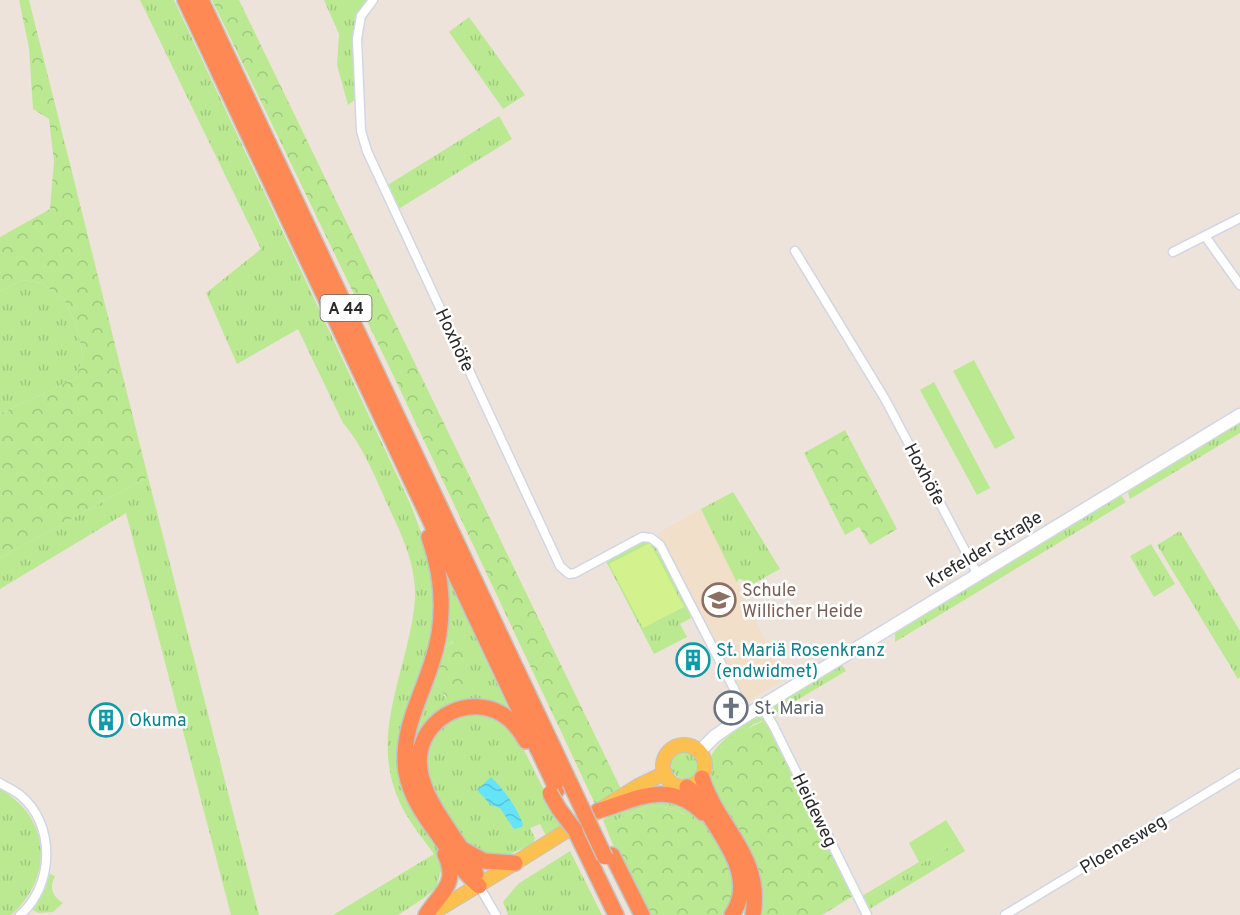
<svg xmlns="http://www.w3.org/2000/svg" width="1240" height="915" font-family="Overpass,sans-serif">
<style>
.education{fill:#f1dfc9}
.grass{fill:url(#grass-tufts)}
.forest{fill:url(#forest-crowns)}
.garden{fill:#bae992}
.pitch{fill:#d3f18d}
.water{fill:url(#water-waves)}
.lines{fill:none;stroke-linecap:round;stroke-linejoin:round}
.street-casing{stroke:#d0d6e4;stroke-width:11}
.secondary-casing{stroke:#d0d6e4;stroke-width:15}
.primary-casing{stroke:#c3c3c3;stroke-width:16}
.highway-casing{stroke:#c3c3c3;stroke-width:18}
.street{stroke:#fff;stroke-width:8}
.secondary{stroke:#fff;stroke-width:12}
.primary{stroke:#fcc051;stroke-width:14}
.highway{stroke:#ff8954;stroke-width:15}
.highway-bridge-casing{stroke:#c3c3c3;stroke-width:18;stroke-linecap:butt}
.highway-bridge{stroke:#ff8954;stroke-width:15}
.labels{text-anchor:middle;stroke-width:5;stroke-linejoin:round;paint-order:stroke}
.shield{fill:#fff;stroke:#6a6a6a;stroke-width:1.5}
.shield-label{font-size:16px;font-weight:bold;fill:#2a2a2a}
.street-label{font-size:18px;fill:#2a2a2a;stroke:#fff}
.education-label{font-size:18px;fill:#785e54;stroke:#fff;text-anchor:start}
.culture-label{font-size:18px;fill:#0d838f;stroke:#fff;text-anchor:start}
.worship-label{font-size:18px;fill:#5b616d;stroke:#fff;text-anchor:start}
</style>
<defs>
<pattern id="grass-tufts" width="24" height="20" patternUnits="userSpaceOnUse" patternTransform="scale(1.5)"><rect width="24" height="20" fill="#bae992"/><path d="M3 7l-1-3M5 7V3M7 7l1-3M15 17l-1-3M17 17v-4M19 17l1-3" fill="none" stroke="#a0c87e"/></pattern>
<pattern id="forest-crowns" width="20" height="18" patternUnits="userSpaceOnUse" patternTransform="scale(1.5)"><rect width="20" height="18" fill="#bae992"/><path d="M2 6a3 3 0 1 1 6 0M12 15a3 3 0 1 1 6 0" fill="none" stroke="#a0c87e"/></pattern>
<pattern id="water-waves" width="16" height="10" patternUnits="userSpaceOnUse" patternTransform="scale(1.5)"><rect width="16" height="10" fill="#64e3f9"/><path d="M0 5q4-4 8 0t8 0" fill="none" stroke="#57c3d6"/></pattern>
</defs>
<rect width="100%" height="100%" fill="#eee3db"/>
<!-- education -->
<path class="education" d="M 701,509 L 751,610 L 747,612 L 750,618 L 754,617 L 784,679 L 745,703 L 658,533 Z"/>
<!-- grass -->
<g class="grass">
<path d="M 140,0 L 174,0 L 410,503 L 427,548 L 434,583 L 435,615 L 432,640 L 404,724 L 443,855 L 447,877 L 440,872 L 437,887 L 424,898 L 398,915 L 333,915 L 434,854 C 421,836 405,817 397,796 C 370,730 410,665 415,599 C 417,563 399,530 385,499 C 373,472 362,445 343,423 L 298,329 L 237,364 L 206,293 L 261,249 Z"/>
<path d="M 324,0 L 369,0 L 355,16 L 354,53 L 356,99 L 348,105 L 337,65 L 339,34 Z"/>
<path d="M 469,17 L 525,95 L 503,109 L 449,32 Z"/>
<path d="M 499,116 L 512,139 L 397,210 L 386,186 Z"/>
<path d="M 22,280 L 42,283 L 65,301 L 77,327 L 83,356 L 76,378 L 0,414 L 0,291 Z"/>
<path d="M 1240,421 L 1240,433 L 1130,499 L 1127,490 Z"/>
<path d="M 148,477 L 259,915 L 231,915 L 126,513 L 0,589 L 0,558 Z"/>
<path d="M 733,492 L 780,569 L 753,584 L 743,583 L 744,580 L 738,579 L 737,583 L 701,509 Z"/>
<path d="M 1120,494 L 1126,502 L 895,642 L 895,631 Z"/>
<path d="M 1180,531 L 1240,631 L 1240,677 L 1238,679 L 1157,545 Z"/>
<path d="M 644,541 L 651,542 L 659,549 L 693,617 L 680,624 L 687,637 L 654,654 L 606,561 Z"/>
<path d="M 1151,544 L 1175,584 L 1154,597 L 1130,556 Z"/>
<path d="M 442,566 L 513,718 L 467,704 L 420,742 L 427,806 L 411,745 L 431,673 L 446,698 L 453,641 L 440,652 Z"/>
<path d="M 841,663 L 846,671 L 772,715 L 775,704 Z"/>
<path d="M 468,712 L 484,714 L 497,718 L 518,738 L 562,826 L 551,833 L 545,834 L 540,824 L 530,828 L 535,838 L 533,844 L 501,858 L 471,851 L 439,802 L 427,777 L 425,752 L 440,726 Z"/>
<path d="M 757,715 L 765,720 L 754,724 L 721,747 L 717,771 L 717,788 L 713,791 C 711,787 709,782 708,778 C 701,749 739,729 757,715 Z"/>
<circle cx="685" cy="765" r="14"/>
<path d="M 0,789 C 51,818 54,877 11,915 L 0,915 Z"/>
<path d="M 654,798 L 693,809 L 686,815 L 675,809 L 650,805 L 605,825 L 603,820 L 615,813 Z"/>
<path d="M 959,841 L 965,851 L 868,910 L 863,899 Z"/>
<path d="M 570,851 L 602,915 L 508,915 L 503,902 L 518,884 Z"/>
<path d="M 50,874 L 55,876 C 49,887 52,896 63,903 L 53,912 L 39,913 L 32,910 L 44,891 Z"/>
</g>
<!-- forest -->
<g class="forest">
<path d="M 19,0 L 29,0 L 148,477 L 0,558 L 0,414 L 76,378 L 83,356 L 77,327 L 65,301 L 42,283 L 22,280 L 0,291 L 0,237 L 50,209 L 54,162 L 49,119 L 33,109 L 29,48 Z"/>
<path d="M 212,0 L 239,0 L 621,789 L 596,806 L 395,379 Z"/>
<path d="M 845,430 L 897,529 L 870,545 L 859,527 L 845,535 L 804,453 Z"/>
<path d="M 459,640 C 464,660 482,696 451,700 L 442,692 L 431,673 C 437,660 443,644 459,640 Z"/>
<path d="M 765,720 L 853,896 L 822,915 L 759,915 C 767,852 740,840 713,791 L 717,787 C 717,778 715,767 717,758 C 721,737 749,729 765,720 Z"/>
<path d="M 650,805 L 675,809 L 685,815 L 693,809 C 719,836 754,879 722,915 L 648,915 L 622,867 L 605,825 Z"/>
</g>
<!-- garden -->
<g class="garden">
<path d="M 974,360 L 1015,438 L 995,449 L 953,371 Z"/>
<path d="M 934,382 L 990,488 L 977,495 L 920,390 Z"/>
<path d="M 946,820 L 959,841 L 863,899 L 862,896 L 919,862 L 909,843 Z"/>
</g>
<!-- pitch -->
<path class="pitch" d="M 650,543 L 684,607 L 643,628 L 609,564 Z"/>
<!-- water -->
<path class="water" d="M 491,777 C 504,790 516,806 523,824 L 522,827 L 514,829 L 500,808 L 491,805 L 477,790 Z"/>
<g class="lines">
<!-- street casing -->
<g class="street-casing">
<g id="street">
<path d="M 373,0 L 361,16 L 357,39 L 361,131 L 367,151 L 560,566 L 569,574 L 575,573 L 642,537 L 651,538 L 660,545 L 747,714"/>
<path d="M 1205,236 L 1240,285"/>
<path d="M 795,251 L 885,399 L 978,575"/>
<path d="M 1173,252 L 1240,218"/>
<path d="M 761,706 L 773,725 L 867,915"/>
<path d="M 0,783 C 6,787 14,790 20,795 C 56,824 54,886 20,915"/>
<path d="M 479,886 L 496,915"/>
<path d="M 1005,915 L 1240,773"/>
</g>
</g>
<!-- secondary casing -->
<g class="secondary-casing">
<path id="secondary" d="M 700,751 L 715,736 L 737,721 L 1240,415"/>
</g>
<!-- primary casing -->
<g class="primary-casing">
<g id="primary">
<circle cx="684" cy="766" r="21"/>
<path d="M 429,915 L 515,863 L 638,786 L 665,773"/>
</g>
</g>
<!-- highway casing -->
<g class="highway-casing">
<g id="highway">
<path d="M 185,0 L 557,790"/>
<path d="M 201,0 L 570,783"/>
<path d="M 429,537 C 443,577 446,621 432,662 C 421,698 400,732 406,772 C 410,796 425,817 439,836 C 451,854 462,871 479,886"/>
<path d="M 702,778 C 718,829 763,855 753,915"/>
<path d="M 687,787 C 698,795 705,808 712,820 C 730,848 754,882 732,915"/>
<path d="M 598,811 C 637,799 669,779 703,813"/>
<path d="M 575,830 L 616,915"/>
<path d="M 464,850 L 484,861 L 515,863"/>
<path d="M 612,855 L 642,915"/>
<path d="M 476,874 C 473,865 467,858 462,850 C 445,822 414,787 420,752 C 427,715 470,695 502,714 C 512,720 520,730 526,741"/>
<path d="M 426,915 C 441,892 459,884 445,854"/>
</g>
</g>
<!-- street -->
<use href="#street" class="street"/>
<!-- secondary -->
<use href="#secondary" class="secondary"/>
<!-- primary -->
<use href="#primary" class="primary"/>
<!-- highway -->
<use href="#highway" class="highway"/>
<!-- highway-bridge casing -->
<g class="highway-bridge-casing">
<g id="highway-bridge">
<path d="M 570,783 L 605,857"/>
<path d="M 550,793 L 559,809 L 575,830"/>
</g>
</g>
<!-- highway-bridge -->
<use href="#highway-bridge" class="highway-bridge"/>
</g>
<!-- icons -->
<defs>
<g id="school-ring" transform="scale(1.725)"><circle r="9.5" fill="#fff" stroke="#8d6e63" stroke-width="1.5"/><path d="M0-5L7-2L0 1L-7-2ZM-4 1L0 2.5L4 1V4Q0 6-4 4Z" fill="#8d6e63"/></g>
<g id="building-ring" transform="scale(1.725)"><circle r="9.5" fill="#fff" stroke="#0f9aa8" stroke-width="1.5"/><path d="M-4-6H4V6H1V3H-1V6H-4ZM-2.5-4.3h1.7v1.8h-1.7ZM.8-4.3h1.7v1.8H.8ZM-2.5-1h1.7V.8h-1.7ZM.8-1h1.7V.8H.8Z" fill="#0f9aa8"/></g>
<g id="church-ring" transform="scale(1.725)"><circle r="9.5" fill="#fff" stroke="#6b7280" stroke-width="1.5"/><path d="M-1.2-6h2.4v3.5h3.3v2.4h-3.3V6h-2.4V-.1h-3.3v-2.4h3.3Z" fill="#6b7280"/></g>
</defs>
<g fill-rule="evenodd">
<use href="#school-ring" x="719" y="600"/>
<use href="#building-ring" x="693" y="660"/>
<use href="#church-ring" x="731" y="708"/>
<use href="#building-ring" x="106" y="720"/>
</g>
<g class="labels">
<!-- shield labels -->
<rect class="shield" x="320.5" y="295" width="51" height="26" rx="4.5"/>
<g class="shield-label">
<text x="346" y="314">A 44</text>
</g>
<!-- street labels -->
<g class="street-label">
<text transform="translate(455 340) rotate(65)" y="6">Hoxhöfe</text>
<text transform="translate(925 474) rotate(62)" y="6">Hoxhöfe</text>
<text transform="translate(984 549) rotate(-31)" y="6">Krefelder Straße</text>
<text transform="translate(815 810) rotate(64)" y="6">Heideweg</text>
<text transform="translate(1123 844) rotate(-31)" y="6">Ploenesweg</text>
</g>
<!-- education labels -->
<g class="education-label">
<text x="742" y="596">Schule<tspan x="742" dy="21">Willicher Heide</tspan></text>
</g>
<!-- culture labels -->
<g class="culture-label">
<text x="716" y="656">St. Mariä Rosenkranz<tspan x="716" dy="21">(endwidmet)</tspan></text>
<text x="129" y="726">Okuma</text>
</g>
<!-- worship labels -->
<g class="worship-label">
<text x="754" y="714">St. Maria</text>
</g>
</g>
</svg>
